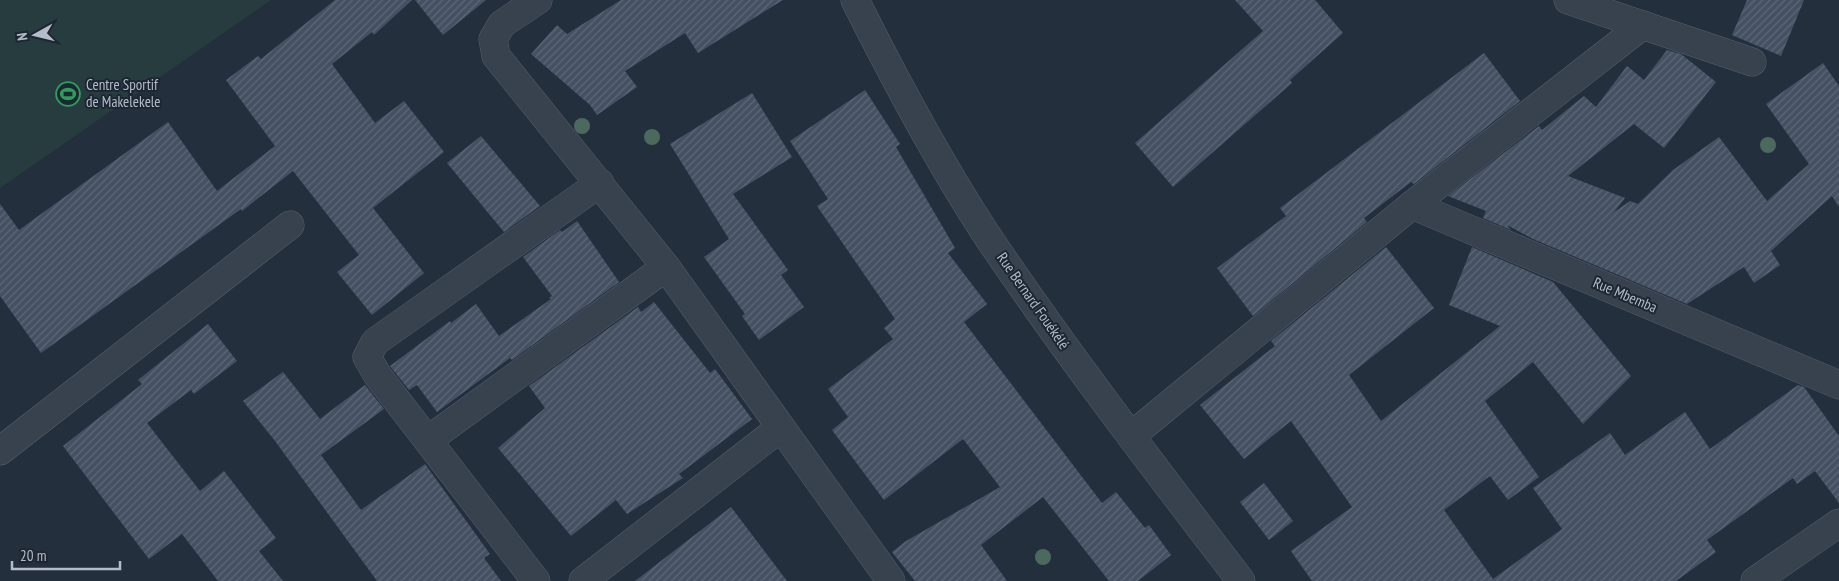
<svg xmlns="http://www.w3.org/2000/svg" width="1839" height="581" font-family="'PT Sans Narrow',sans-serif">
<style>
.pitch{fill:#263c3f}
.building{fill:url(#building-hatch)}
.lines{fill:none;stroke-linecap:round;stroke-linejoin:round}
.minor-casing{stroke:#565f6c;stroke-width:29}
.minor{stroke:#38414e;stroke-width:28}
.tree{fill:#4b6a5d}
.labels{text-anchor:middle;stroke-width:4;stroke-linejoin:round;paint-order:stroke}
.poi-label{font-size:15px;fill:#b4bcc9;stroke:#1d2633;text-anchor:start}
.street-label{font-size:15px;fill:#b4bcc9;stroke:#1d2633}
</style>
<defs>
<pattern id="building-hatch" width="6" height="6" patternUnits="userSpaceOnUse" patternTransform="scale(1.25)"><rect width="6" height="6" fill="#455162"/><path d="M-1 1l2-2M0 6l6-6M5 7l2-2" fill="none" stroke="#5d6877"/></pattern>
</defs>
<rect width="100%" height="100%" fill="#242f3e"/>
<!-- pitch -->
<path class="pitch" d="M 0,0 L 271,0 L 0,188 Z"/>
<!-- building -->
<g class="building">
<path d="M 335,0 L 412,0 L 374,35 L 372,32 L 332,64 L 375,123 L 404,101 L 444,152 L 373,208 L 424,273 L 372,315 L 337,272 L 359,255 L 293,171 L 242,211 L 241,209 L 41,353 L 0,296 L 0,204 L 19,230 L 168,122 L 217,191 L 275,146 L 226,80 L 258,56 L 261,59 Z"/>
<path d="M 415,0 L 486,0 L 443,35 Z"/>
<path d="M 621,0 L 783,0 L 698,53 L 685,33 L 625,71 L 637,87 L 597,115 L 590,105 L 531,54 L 557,25 L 567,34 Z"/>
<path d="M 1235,0 L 1315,0 L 1343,33 L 1290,80 L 1292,83 L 1173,187 L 1135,143 L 1263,31 Z"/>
<path d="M 1747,0 L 1804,0 L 1781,56 L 1732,35 Z"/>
<path d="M 1667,50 L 1681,54 L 1716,82 L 1664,148 L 1634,124 L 1568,176 L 1625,198 L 1614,212 L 1630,201 L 1638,204 L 1673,170 L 1719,137 L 1767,201 L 1809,164 L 1766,104 L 1823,63 L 1839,86 L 1839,207 L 1832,196 L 1771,251 L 1780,265 L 1754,283 L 1744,267 L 1687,304 L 1533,239 L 1507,225 L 1511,230 L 1483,218 L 1486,211 L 1448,196 L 1539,126 L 1542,130 L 1584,96 L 1596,107 L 1627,66 L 1644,80 Z"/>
<path d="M 1484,53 L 1520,101 L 1414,184 L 1411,182 L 1364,218 L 1367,222 L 1253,316 L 1217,268 L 1286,216 L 1280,208 Z"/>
<path d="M 865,90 L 900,144 L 896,147 L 955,248 L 948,253 L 987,304 L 964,322 L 1102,503 L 1116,492 L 1145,528 L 1149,525 L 1171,555 L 1138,581 L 1109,581 L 1043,497 L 981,545 L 1007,581 L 915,581 L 892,552 L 906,541 L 1000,487 L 963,439 L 884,500 L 832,430 L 848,417 L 828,389 L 893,339 L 884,328 L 895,319 L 817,206 L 828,199 L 790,141 Z"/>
<path d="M 752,93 L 792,157 L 733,194 L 788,270 L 781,275 L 804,307 L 759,340 L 742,316 L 745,314 L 704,257 L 729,239 L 670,144 Z"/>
<path d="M 481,136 L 540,206 L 504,232 L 447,163 Z"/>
<path d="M 577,221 L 619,282 L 512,360 L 510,358 L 437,412 L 417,385 L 409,390 L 390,366 L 450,321 L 451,323 L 476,304 L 499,336 L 551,299 L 549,298 L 552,296 L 523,257 L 560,230 L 562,232 Z"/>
<path d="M 1386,247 L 1434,308 L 1349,375 L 1381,421 L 1500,326 L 1449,305 L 1472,247 L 1553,282 L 1631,376 L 1583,424 L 1533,362 L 1485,401 L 1539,477 L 1508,500 L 1490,476 L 1444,510 L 1493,579 L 1562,529 L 1533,488 L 1610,433 L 1625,455 L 1685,412 L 1710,449 L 1798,385 L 1804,387 L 1839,436 L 1839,503 L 1815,471 L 1797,484 L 1793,478 L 1707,540 L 1716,552 L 1676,581 L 1312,581 L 1291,551 L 1352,507 L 1291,421 L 1244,459 L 1200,405 L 1275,346 L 1271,341 Z"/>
<path d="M 654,302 L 710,373 L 715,369 L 752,419 L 679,474 L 683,478 L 627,514 L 616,500 L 571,536 L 498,448 L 545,408 L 529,386 L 638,307 L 641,312 Z"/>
<path d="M 208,324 L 237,361 L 194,394 L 191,390 L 147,423 L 200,491 L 224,471 L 276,538 L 259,551 L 283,581 L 218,581 L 182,534 L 149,559 L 63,446 L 142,384 L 138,380 Z"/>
<path d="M 283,372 L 320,419 L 365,385 L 384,409 L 321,455 L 361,510 L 425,464 L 490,554 L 484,558 L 501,581 L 377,581 L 275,441 L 243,401 Z"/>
<path d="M 1264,483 L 1293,521 L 1269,540 L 1240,502 Z"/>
<path d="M 731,507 L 787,581 L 635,581 Z"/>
</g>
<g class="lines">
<!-- minor casing -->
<g class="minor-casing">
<g id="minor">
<path d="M 538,0 L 502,24 L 493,39 L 496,56 L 666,267 L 891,581"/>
<path d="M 855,0 C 895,80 937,159 986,234 C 1066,353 1154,467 1241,581"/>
<path d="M 1568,0 L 1752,62"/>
<path d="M 1412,205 L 1839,385"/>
<path d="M 1131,436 L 1412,205 L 1643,25"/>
<path d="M 428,440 L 666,267"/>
<path d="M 0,451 L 290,225"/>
<path d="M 536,581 L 378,376 L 367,357 L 375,342 L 600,183"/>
<path d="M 583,581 L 780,428"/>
<path d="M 1755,581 L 1839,523"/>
</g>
</g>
<!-- minor -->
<use href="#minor" class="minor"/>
</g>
<!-- trees -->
<g class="tree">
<circle cx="582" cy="126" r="8"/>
<circle cx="652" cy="137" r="8"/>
<circle cx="1768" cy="145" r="8"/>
<circle cx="1043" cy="557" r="8"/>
</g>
<!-- icons -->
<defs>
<g id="stadium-ring" transform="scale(1.25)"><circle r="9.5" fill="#1d2633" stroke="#2e9e5b" stroke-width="1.5"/><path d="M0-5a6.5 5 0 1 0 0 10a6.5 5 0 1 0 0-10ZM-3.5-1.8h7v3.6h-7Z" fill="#2e9e5b"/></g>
</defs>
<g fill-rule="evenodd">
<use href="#stadium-ring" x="68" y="94"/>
</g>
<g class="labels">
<!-- poi labels -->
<g class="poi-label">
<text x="86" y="90">Centre Sportif<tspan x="86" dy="17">de Makelekele</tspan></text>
</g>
<!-- street labels -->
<g class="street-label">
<text transform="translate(1625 295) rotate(23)" y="5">Rue Mbemba</text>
<text transform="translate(1033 301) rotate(55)" y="5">Rue Bernard Fouékélé</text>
</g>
</g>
<!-- north arrow -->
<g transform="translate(35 35) rotate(262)" stroke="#1d2633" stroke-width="4" paint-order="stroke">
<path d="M0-4L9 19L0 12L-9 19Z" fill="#b4bcc9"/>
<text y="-8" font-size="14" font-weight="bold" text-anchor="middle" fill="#b4bcc9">N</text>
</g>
<!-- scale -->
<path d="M12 561v8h108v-8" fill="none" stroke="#b4bcc9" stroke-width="2.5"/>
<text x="20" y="561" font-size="15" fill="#b4bcc9" stroke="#1d2633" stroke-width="4" paint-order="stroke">20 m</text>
</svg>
